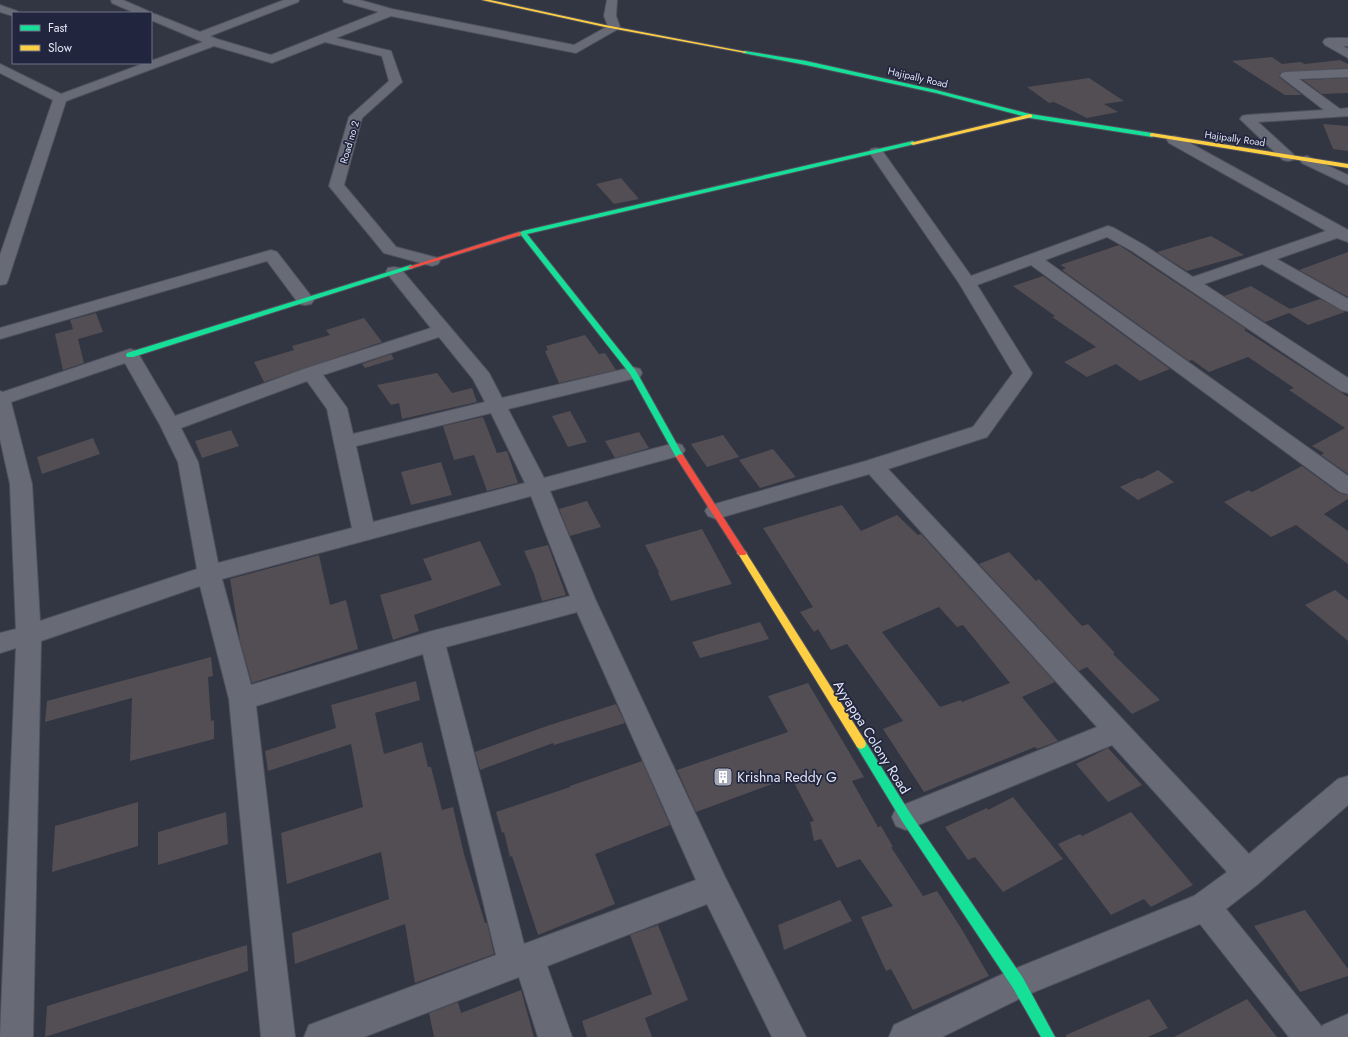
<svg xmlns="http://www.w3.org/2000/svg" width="1348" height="1037" font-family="Jost,sans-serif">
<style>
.building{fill:#524e53;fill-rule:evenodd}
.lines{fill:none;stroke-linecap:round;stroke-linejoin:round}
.street-casing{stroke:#4f525e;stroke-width:2}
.fast-casing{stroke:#4f525e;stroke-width:2}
.slow-casing{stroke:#4f525e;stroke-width:2}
.jam-casing{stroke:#4f525e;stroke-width:2}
.street{fill:#686b76;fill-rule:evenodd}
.fast{fill:#16e098;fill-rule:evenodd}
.slow{fill:#ffcf43;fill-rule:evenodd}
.jam{fill:#f24e42;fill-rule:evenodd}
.labels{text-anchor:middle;stroke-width:3.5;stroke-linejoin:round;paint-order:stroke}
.far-street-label{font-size:10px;fill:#e1e5f5;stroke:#21263e}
.near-street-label{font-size:14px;fill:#e1e5f5;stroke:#21263e}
.near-poi-label{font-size:14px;fill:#e1e5f5;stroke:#21263e;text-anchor:start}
</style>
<rect width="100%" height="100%" fill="#323542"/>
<!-- building -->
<g class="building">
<path d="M 1272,57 L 1282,64 L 1300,62 L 1305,64 L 1340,60 L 1348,64 L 1348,68 L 1282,72 L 1279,77 L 1302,95 L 1285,95 L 1232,61 Z"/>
<path d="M 1089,78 L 1124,101 L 1104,104 L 1118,112 L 1087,118 L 1054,102 L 1049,103 L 1027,87 Z"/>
<path d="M 1348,78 L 1348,93 L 1322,94 L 1303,80 Z"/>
<path d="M 1323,124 L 1348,126 L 1348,151 L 1333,149 Z"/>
<path d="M 621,178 L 639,199 L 614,204 L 596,184 Z"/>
<path d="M 1211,236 L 1244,255 L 1187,271 L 1157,252 Z"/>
<path d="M 1119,245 L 1246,329 L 1244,330 L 1348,397 L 1348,474 L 1321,455 L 1324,453 L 1312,446 L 1345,428 L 1289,390 L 1294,388 L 1248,357 L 1209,372 L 1192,360 L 1189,361 L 1062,270 L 1066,268 L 1060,265 Z"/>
<path d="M 1348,252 L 1348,297 L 1299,270 Z"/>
<path d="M 1043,276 L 1170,369 L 1140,381 L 1116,364 L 1087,377 L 1064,362 L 1096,347 L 1052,317 L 1055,316 L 1013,286 Z"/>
<path d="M 1251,286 L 1290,309 L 1320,299 L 1345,312 L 1308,325 L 1289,313 L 1265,322 L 1224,296 Z"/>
<path d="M 96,313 L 103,332 L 78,339 L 84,363 L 63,370 L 55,334 L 73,329 L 70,320 Z"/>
<path d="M 364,318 L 382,342 L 264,382 L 254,362 L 294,350 L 292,346 L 330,335 L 326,330 Z"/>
<path d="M 585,335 L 599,354 L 605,353 L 616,370 L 559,383 L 545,351 L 548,350 L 546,346 Z"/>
<path d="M 391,354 L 394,359 L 365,368 L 362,364 Z"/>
<path d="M 437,373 L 452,393 L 472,388 L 477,402 L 402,419 L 399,403 L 391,405 L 377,385 Z"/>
<path d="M 570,411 L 587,442 L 568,447 L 552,416 Z"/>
<path d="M 483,417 L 497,453 L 507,451 L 518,483 L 487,491 L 474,455 L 454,460 L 443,426 Z"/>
<path d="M 231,430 L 239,446 L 202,458 L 195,441 Z"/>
<path d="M 639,432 L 649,448 L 615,458 L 605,441 Z"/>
<path d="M 723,435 L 739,457 L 707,467 L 691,444 Z"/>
<path d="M 93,438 L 100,454 L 42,474 L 37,457 Z"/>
<path d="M 773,449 L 796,477 L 760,488 L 739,460 Z"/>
<path d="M 441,462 L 452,495 L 411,505 L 401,472 Z"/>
<path d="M 1302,466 L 1339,493 L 1348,495 L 1348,499 L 1324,514 L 1348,531 L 1348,564 L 1296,525 L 1271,537 L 1224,502 L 1249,490 L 1252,492 Z"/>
<path d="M 1158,470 L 1174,482 L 1138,500 L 1120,487 L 1139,478 L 1141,479 Z"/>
<path d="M 587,501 L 601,527 L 570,536 L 559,509 Z"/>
<path d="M 842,505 L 861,531 L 897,515 L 918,535 L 921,534 L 940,555 L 1055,682 L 1022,697 L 1058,741 L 1037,749 L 1035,747 L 924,792 L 883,729 L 903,721 L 847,644 L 831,650 L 818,629 L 814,632 L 800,612 L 813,607 L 763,528 ZM 939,607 L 957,627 L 963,625 L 1010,683 L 962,702 L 961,700 L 940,707 L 882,632 Z"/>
<path d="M 702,529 L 732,584 L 671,601 L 658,573 L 659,572 L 645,545 Z"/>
<path d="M 480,541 L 501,585 L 414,615 L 419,631 L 393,640 L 380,595 L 432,580 L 423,559 Z"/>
<path d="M 548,545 L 566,595 L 542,601 L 534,574 L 524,551 Z"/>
<path d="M 1009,552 L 1036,581 L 1039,579 L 1082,626 L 1088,624 L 1115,653 L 1113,654 L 1160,700 L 1132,714 L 1087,667 L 1079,671 L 979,564 Z"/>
<path d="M 319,555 L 330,605 L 346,600 L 358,649 L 252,683 L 240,641 L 230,579 Z"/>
<path d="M 1335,590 L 1348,600 L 1348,641 L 1305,605 Z"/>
<path d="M 760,622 L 769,639 L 700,658 L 692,642 Z"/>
<path d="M 211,657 L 213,676 L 208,677 L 211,721 L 214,720 L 214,739 L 130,761 L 132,698 L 45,722 L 47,701 Z"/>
<path d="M 416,681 L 420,700 L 375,713 L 384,754 L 422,742 L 428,767 L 431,767 L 442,810 L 453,807 L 464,854 L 485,923 L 487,923 L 494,954 L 415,983 L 405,924 L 295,964 L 292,933 L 389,899 L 381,852 L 287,884 L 281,833 L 363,807 L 351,744 L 268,771 L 265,751 L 336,728 L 331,705 Z"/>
<path d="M 808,683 L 864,777 L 852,781 L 878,827 L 881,826 L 893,847 L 891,847 L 923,896 L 937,891 L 961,928 L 989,976 L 913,1010 L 891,969 L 886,971 L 861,917 L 893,906 L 860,859 L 837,868 L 821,839 L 814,841 L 810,822 L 814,821 L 791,777 L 696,812 L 677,770 L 788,732 L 768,696 Z"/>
<path d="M 616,704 L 625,723 L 554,745 L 553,743 L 480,770 L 475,752 L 547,726 Z"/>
<path d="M 1108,748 L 1142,785 L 1108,802 L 1076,764 Z"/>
<path d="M 642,761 L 670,825 L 595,854 L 615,904 L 538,935 L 512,856 L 510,857 L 504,832 L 502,833 L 496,812 L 570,787 L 570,786 Z"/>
<path d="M 1013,797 L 1063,859 L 1003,892 L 975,857 L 968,860 L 945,827 L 987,808 L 988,810 Z"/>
<path d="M 138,802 L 138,846 L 52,872 L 55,826 Z"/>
<path d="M 226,812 L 228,844 L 158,865 L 158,832 Z"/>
<path d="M 1131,812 L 1193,885 L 1151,907 L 1144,899 L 1111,915 L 1058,844 L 1080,834 L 1082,836 Z"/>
<path d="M 840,900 L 852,921 L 784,950 L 778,925 Z"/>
<path d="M 1305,910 L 1348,969 L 1348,976 L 1300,992 L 1254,926 Z"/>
<path d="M 658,925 L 688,1000 L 645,1018 L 652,1037 L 587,1037 L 582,1021 L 652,994 L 630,935 Z"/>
<path d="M 247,945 L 248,971 L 45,1037 L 47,1006 Z"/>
<path d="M 521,990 L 534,1037 L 434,1037 L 429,1013 L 458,1002 L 461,1013 Z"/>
<path d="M 1149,999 L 1168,1028 L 1148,1037 L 1066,1037 L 1066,1035 Z"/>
<path d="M 1247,999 L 1277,1037 L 1174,1037 Z"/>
</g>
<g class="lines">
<!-- street casing -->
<g class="street-casing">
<g id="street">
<path d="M 111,0 L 123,0 L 148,11 L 150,13 L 155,14 L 200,32 L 284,0 L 299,0 L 298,2 L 210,36 L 217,39 L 271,55 L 379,12 L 344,2 L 343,0 L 360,0 L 392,9 L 574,45 L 608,26 L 604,16 L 607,0 L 617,0 L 616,16 L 620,27 L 618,29 L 576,53 L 391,16 L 336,38 L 391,51 L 402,82 L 362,118 L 344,185 L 396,247 L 438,258 L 440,261 L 438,264 L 432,266 L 384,253 L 329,186 L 349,117 L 389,81 L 382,56 L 325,42 L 272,63 L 214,46 L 66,101 L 8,280 L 6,284 L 0,285 L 0,255 L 53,100 L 0,73 L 0,64 L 61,94 L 145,63 L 151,63 L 151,61 L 203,42 L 151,20 L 151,13 L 135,13 L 112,3 Z"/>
<path d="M 0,5 L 17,11 L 19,13 L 13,13 L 13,16 L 0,12 Z"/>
<path d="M 1329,38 L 1348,38 L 1348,46 L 1343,46 L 1348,49 L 1348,58 L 1325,45 L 1323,42 L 1325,39 Z"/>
<path d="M 1348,69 L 1348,77 L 1299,79 L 1340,109 L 1348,108 L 1348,116 L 1258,122 L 1293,154 L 1295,157 L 1293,160 L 1288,161 L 1283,160 L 1240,119 L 1242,116 L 1247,115 L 1324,110 L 1280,76 L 1282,73 L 1286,72 Z"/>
<path d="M 1174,136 L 1179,137 L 1348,230 L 1348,242 L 1337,238 L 1277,259 L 1348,299 L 1348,311 L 1342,310 L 1262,264 L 1204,284 L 1348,378 L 1348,393 L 1341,391 L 1132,251 L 1107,237 L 1045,260 L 1348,476 L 1348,494 L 1340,492 L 1031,265 L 977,285 L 1032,373 L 1030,377 L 987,437 L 888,469 L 1249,854 L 1338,779 L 1348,776 L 1348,805 L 1258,884 L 1226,909 L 1322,1027 L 1323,1025 L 1348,1014 L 1348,1037 L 1289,1037 L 1200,924 L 1029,994 L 942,1037 L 889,1037 L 894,1025 L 1007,972 L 1194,896 L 1227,872 L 1112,745 L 906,830 L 896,826 L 892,817 L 896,808 L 1097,727 L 869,474 L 716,519 L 708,516 L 705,511 L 708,506 L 866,461 L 973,427 L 1013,373 L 959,283 L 869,152 L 871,149 L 876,148 L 881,149 L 971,276 L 1108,226 L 1114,228 L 1144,245 L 1193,277 L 1326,231 L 1169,143 L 1167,140 L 1169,137 Z"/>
<path d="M 1307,156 L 1348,175 L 1348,185 L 1302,163 L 1300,160 L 1302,157 Z"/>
<path d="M 271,250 L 277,252 L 311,296 L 314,300 L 311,304 L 305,305 L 299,304 L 267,261 L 0,339 L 0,328 Z"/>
<path d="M 394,267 L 400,268 L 489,373 L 502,398 L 633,367 L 640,369 L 642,373 L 640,377 L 508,409 L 544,478 L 675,443 L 682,445 L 685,450 L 682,455 L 550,491 L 596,601 L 725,877 L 806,1037 L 772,1037 L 707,904 L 547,966 L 572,1037 L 538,1037 L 519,977 L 364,1037 L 304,1037 L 309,1025 L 496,955 L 423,654 L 256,706 L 295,1037 L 261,1037 L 229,699 L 200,586 L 41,641 L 33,1037 L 0,1037 L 16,648 L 0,653 L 0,633 L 16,629 L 10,484 L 0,439 L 0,391 L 3,392 L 130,349 L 137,351 L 139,355 L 175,416 L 304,369 L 431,328 L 386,272 L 388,268 ZM 439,337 L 473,379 L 485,402 L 353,434 L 347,408 L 323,375 ZM 125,363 L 160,425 L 178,462 L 197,569 L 40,621 L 32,484 L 11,402 ZM 307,381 L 327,409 L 352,528 L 218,563 L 198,462 L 181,428 ZM 491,413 L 525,483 L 373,522 L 356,446 ZM 531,496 L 570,596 L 432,631 L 251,685 L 222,579 ZM 577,612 L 696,880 L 524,944 L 446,647 Z"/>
</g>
</g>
<!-- fast casing -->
<g class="fast-casing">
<g id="fast">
<path d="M 745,51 L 806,61 L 936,90 L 1030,114 L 1152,133 L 1155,135 L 1152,137 L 1030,118 L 936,93 L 806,65 L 743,53 L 743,52 Z"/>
<path d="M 913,141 L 916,143 L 915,144 L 527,234 L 636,371 L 684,457 L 680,460 L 676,457 L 630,374 L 521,235 L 519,236 L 516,234 L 523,231 Z"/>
<path d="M 411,265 L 414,267 L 413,268 L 133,357 L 127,357 L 126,355 L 127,353 Z"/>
<path d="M 861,739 L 865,741 L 910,813 L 1023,978 L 1055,1037 L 1041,1037 L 1013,988 L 902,821 L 857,747 L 856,744 L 857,741 Z"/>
</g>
</g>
<!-- slow casing -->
<g class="slow-casing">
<g id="slow">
<path d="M 482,0 L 490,0 L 605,25 L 747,52 L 745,53 L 605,27 Z"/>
<path d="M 1030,114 L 1032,115 L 1032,117 L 913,145 L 910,143 Z"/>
<path d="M 1152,133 L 1348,164 L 1348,168 L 1150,136 L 1150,134 Z"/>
<path d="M 742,550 L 745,551 L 865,741 L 866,744 L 865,747 L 861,749 L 857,747 L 739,555 L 737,553 L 739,551 Z"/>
</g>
</g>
<!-- jam casing -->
<g class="jam-casing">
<g id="jam">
<path d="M 519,232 L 521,233 L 521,235 L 413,268 L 411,269 L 408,267 Z"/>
<path d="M 680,454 L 683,455 L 745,551 L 747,553 L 745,555 L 739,555 L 676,457 Z"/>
</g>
</g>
<!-- street -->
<use href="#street" class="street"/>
<!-- fast -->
<use href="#fast" class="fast"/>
<!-- slow -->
<use href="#slow" class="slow"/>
<!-- jam -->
<use href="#jam" class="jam"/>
</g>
<!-- icons -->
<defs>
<g id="building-square" transform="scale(1)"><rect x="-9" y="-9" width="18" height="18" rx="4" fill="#a4a7b6" stroke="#21263e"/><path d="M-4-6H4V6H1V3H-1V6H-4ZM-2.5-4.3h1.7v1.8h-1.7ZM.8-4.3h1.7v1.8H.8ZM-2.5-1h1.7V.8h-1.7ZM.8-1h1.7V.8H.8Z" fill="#fff"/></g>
</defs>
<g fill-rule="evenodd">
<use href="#building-square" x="723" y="777"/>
</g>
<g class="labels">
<!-- far-street labels -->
<g class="far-street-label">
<text transform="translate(918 77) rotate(13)" y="4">Hajipally Road</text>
<text transform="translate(1235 138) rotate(8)" y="4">Hajipally Road</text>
<text transform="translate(349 142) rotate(-73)" y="4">Road no 2</text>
</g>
<!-- near-street labels -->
<g class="near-street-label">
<text transform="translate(872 737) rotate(58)" y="5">Ayyappa Colony Road</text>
</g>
<!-- near-poi labels -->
<g class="near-poi-label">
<text x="737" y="782">Krishna Reddy G</text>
</g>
</g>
<!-- legend -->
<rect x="12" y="12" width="140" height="52" fill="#21263e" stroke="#6e7287"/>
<rect x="20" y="25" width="20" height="6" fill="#16e098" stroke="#6e7287"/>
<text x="48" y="32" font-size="12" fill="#e1e5f5">Fast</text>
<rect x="20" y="45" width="20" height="6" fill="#ffcf43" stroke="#6e7287"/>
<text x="48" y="52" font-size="12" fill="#e1e5f5">Slow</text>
</svg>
